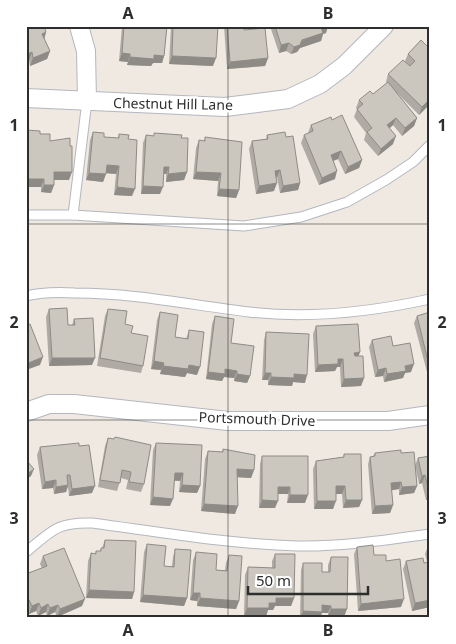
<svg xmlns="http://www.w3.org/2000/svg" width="456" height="644" font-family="'Noto Sans',sans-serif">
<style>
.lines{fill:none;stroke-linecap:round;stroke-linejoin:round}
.service-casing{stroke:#b4b7c1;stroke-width:11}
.minor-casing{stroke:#b4b7c1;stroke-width:20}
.service{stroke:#fff;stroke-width:9}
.minor{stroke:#fff;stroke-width:18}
.wall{fill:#afaba4}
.shaded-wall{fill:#8e8b86}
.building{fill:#cbc7bf;stroke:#8e8b86}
.grid{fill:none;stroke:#2e2e2e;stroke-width:1;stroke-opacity:0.55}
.labels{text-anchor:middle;stroke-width:5;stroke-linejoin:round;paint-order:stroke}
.street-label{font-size:14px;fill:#2e2e2e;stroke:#fff}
.neatline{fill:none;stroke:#2e2e2e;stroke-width:2}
.grid-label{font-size:16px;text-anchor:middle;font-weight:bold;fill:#2e2e2e}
</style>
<rect width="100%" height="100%" fill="#efe9e1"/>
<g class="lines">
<!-- service casing -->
<g class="service-casing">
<g id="service">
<path d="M 26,215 L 73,215 L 244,226 L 301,217 L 347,202 L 386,180 L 413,162 L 430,145"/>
<path d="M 73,215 L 87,101"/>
<path d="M 26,296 C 42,292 59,292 75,293 C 134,293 191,305 249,312 C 309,319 371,312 430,299"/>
<path d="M 26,552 C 52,531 56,522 92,523 C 159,532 228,544 297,546 C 341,547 386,540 430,534"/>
</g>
</g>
<!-- minor casing -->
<g class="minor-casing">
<g id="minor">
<path d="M 79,26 L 86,51 L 87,101"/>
<path d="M 26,98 L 225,107 L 288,99 L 320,84 L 344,66 L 384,26"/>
<path d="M 26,412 L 49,404 L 74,404 L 228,421 L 388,421 L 430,415"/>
</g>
</g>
<!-- service -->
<use href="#service" class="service"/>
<!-- minor -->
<use href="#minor" class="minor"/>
</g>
<!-- wall -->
<g class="wall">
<path d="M 26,26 L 46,32 L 44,39 L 50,51 L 47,59 L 30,66 L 29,60 L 26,61 Z"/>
<path d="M 122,26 L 167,26 L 164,56 L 162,63 L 153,63 L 151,66 L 127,65 L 128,62 L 119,61 Z"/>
<path d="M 171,26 L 218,26 L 213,66 L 169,64 Z"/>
<path d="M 224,26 L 244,26 L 244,30 L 268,58 L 265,66 L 227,69 Z"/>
<path d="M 270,26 L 328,26 L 326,33 L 323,34 L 321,41 L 300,48 L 297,52 L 291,54 L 286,51 L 279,53 Z"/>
<path d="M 421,40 L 430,104 L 419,115 L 396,92 L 417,118 L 414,126 L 402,136 L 393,125 L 389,129 L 393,144 L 378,156 L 364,140 L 366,133 L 354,117 L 357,109 L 356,108 L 359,100 L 373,94 L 387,83 L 386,82 L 388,74 L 405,61 L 408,54 Z"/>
<path d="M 332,120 L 362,160 L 359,168 L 345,174 L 338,159 L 333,161 L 335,179 L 319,185 L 301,143 L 304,135 L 308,133 L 311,125 Z"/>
<path d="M 26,130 L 40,134 L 50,141 L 69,180 L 54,180 L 54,185 L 51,193 L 41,192 L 41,187 L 26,187 Z"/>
<path d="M 93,132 L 104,137 L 118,138 L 119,134 L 128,139 L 132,196 L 114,195 L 116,174 L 106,173 L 103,182 L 86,180 L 90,140 Z"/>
<path d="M 154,133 L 181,138 L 187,172 L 184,180 L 166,182 L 166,174 L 163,174 L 160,194 L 141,194 L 143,143 L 146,135 L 154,136 Z"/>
<path d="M 267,135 L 286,137 L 300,183 L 298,190 L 280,193 L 277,177 L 276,178 L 274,191 L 256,194 L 249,149 L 252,141 L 266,139 Z"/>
<path d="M 205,137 L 239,190 L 236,198 L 217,196 L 218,181 L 193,179 L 196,148 L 199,140 L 204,141 Z"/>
<path d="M 49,309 L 68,325 L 72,325 L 74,319 L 92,365 L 49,366 L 46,317 Z"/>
<path d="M 108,309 L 125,324 L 131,333 L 143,366 L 141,373 L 97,366 L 105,316 Z"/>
<path d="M 160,312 L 175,337 L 186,339 L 189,330 L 197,375 L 187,373 L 185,377 L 160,374 L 161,370 L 151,369 L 157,320 Z"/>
<path d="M 430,312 L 430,372 L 427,372 L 414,323 L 417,316 Z"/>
<path d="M 215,316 L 250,376 L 247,383 L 234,381 L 234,378 L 224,377 L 222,381 L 206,379 L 212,324 Z"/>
<path d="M 316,326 L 360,352 L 358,356 L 364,378 L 361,386 L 341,387 L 340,367 L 337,367 L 335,371 L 315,372 L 313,334 Z"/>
<path d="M 266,332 L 305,383 L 293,382 L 292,386 L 268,385 L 268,380 L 262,380 L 264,340 Z"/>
<path d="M 372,340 L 393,346 L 411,372 L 405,373 L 403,378 L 384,382 L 383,376 L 375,377 L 369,347 Z"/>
<path d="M 108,438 L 144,484 L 141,492 L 126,489 L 128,480 L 121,478 L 117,491 L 98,487 L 105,446 Z"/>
<path d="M 156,443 L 200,486 L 197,493 L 179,492 L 180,481 L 174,481 L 170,506 L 150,505 L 153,450 Z"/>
<path d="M 79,446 L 92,493 L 69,496 L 68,487 L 66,492 L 54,494 L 53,488 L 42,489 L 37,455 L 40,447 Z"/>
<path d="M 223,449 L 254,470 L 251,478 L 237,477 L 235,514 L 201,511 L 205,459 L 208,451 L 222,452 Z"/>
<path d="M 375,453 L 401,453 L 415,465 L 418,458 L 430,456 L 430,499 L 426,500 L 422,483 L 419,484 L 416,469 L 417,486 L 414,493 L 399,495 L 399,489 L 391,490 L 393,505 L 390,513 L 372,514 L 368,464 L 370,457 L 373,456 Z"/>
<path d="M 344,454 L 362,500 L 359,507 L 343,508 L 342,494 L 336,494 L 333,509 L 314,509 L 313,469 L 316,461 L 343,457 Z"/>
<path d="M 262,456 L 305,503 L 287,503 L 288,494 L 278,494 L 275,508 L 259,508 L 260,464 Z"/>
<path d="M 105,540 L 134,592 L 132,599 L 86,598 L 88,561 L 91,553 L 95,554 L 96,551 L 100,551 L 101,548 L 102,548 Z"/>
<path d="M 147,544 L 164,566 L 172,566 L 173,557 L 175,549 L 187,598 L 184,606 L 140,602 L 144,552 Z"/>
<path d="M 428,546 L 430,546 L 430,607 L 412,611 L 403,569 L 406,561 L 424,563 L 427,562 L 425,554 Z"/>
<path d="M 357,547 L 374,555 L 401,607 L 358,611 L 354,554 Z"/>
<path d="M 196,552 L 216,570 L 225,570 L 226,563 L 229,555 L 239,601 L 236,609 L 197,606 L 197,601 L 190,600 L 193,560 Z"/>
<path d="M 275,554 L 294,598 L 291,606 L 275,606 L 273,610 L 268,610 L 266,616 L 244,616 L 245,575 L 248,567 L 272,568 L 272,561 Z"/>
<path d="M 43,556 L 82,606 L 57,617 L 55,612 L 47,616 L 46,612 L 38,616 L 36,611 L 29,614 L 26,608 L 26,574 L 42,568 L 40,564 Z"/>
<path d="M 331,557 L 344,617 L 328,616 L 328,613 L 322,613 L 320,618 L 300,618 L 301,570 L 303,563 L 322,572 L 328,572 L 328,565 Z"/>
</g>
<!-- shaded-wall -->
<g class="shaded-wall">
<path d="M 325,26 L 328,26 L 326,33 L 323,34 L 321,41 L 300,48 L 297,52 L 291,54 L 294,47 L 321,27 Z"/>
<path d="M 46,32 L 44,40 L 42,34 Z"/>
<path d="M 289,43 L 286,51 L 279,53 L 281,45 Z"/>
<path d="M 50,51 L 47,59 L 30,66 L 33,58 Z"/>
<path d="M 32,52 L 29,60 L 26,61 L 26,55 Z"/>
<path d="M 122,53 L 130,54 L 128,62 L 119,61 Z"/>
<path d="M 154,55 L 164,56 L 162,63 L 153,63 L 151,66 L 127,65 L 130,57 Z"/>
<path d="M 172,56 L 216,58 L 213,66 L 169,64 Z"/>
<path d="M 268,58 L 265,66 L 227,69 L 230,62 Z"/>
<path d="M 430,99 L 430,104 L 419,115 L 422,107 Z"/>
<path d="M 396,118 L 393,125 L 384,133 L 387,125 Z"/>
<path d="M 417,118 L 414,126 L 402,136 L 405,128 Z"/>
<path d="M 396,136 L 393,144 L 378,156 L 381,149 Z"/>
<path d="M 341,151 L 338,159 L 328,163 L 331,155 Z"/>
<path d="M 362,160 L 359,168 L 345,174 L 348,167 Z"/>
<path d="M 107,165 L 119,166 L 116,174 L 104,173 Z"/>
<path d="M 164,167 L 169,167 L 166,174 L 161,174 Z"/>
<path d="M 280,170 L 277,177 L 272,178 L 275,171 Z"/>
<path d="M 337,171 L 335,179 L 319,185 L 322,178 Z"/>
<path d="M 54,172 L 72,172 L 69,180 L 52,180 Z"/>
<path d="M 187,172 L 184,180 L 166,182 L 168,174 Z"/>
<path d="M 196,172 L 221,173 L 218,181 L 193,179 Z"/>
<path d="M 89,173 L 106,174 L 103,182 L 86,180 Z"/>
<path d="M 26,179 L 44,179 L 41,187 L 26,187 Z"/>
<path d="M 277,183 L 274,191 L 256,194 L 259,186 Z"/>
<path d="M 300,183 L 298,190 L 280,193 L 283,186 Z"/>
<path d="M 44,185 L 54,185 L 51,193 L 41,192 Z"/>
<path d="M 143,186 L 163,187 L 160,194 L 141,194 Z"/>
<path d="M 117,187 L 135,189 L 132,196 L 114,195 Z"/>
<path d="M 219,189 L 239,190 L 236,198 L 217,196 Z"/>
<path d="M 360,352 L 357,360 L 351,360 L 354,353 Z"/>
<path d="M 43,357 L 40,365 L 26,370 L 26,364 Z"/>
<path d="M 52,358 L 95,358 L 92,365 L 49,366 Z"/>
<path d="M 338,359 L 343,359 L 340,367 L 337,367 L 335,371 L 315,372 L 318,365 Z"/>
<path d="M 154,361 L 164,363 L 161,370 L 151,369 Z"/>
<path d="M 414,364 L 411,372 L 405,373 L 403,378 L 384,382 L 387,374 L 405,366 Z"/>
<path d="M 189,365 L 200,367 L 197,375 L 187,373 L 185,377 L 160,374 L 163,366 Z"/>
<path d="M 429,365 L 430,372 L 427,372 Z"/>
<path d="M 386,368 L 383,376 L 375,377 L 378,370 Z"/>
<path d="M 225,369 L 237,371 L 234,378 L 224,377 L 222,381 L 206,379 L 208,372 Z"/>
<path d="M 265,373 L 271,373 L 268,380 L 262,380 Z"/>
<path d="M 237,374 L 250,376 L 247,383 L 234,381 Z"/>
<path d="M 294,374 L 307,375 L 305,383 L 293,382 L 292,386 L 268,385 L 271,377 Z"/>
<path d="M 364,378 L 361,386 L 341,387 L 344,379 Z"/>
<path d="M 34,469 L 31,476 L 26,480 L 26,475 Z"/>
<path d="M 237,469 L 254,470 L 251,478 L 234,477 Z"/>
<path d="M 175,473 L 183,473 L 180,481 L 172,480 Z"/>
<path d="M 425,475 L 422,483 L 419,484 L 422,476 Z"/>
<path d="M 56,480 L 53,488 L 42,489 L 45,482 Z"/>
<path d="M 401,482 L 399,489 L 388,491 L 391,483 Z"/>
<path d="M 68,485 L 66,492 L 54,494 L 56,487 Z"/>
<path d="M 182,485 L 200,486 L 197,493 L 179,492 Z"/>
<path d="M 95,486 L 92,493 L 69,496 L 72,489 Z"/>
<path d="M 336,486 L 345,486 L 342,494 L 333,494 Z"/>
<path d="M 417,486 L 414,493 L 399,495 L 402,487 Z"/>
<path d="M 278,487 L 290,487 L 288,494 L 276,494 Z"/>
<path d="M 429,492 L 430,492 L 430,499 L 426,500 Z"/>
<path d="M 290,495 L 308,495 L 305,503 L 287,503 Z"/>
<path d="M 153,497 L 173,499 L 170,506 L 150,505 Z"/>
<path d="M 262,500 L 278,501 L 275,508 L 259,508 Z"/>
<path d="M 346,500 L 362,500 L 359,507 L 343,508 Z"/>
<path d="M 317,501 L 336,501 L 333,509 L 314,509 Z"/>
<path d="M 204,504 L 238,506 L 235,514 L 201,511 Z"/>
<path d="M 393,505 L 390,513 L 372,514 L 375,506 Z"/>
<path d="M 89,590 L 134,592 L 132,599 L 86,598 Z"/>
<path d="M 193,593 L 200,593 L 197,601 L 190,600 Z"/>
<path d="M 143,595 L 187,598 L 184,606 L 140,602 Z"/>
<path d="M 200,598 L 239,601 L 236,609 L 197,606 Z"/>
<path d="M 276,598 L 294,598 L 291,606 L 275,606 L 273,610 L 268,610 L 266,616 L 244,616 L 247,608 Z"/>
<path d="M 85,599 L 82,606 L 57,617 L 60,609 Z"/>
<path d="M 404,599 L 401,607 L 358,611 L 361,604 Z"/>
<path d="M 29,600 L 26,608 L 26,601 Z"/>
<path d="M 430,600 L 430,607 L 412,611 L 415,603 Z"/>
<path d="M 39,603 L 36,611 L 29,614 L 32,606 Z"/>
<path d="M 48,604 L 46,612 L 38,616 L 41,608 Z"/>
<path d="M 58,605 L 55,612 L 47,616 L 50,608 Z"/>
<path d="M 322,605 L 331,606 L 328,613 L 322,613 L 320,618 L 300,618 L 303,611 Z"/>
<path d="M 331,609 L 347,609 L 344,617 L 328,616 Z"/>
</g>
<!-- building -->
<g class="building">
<path d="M 26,26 L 44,26 L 46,32 L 42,34 L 50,51 L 33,58 L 32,52 L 26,55 Z"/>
<path d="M 124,26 L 167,26 L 164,56 L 154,55 L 154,59 L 130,57 L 130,54 L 122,53 Z"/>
<path d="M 173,26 L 218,26 L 216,58 L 172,56 Z"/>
<path d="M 227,26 L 244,26 L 244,30 L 265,28 L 268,58 L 230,62 Z"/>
<path d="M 275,26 L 325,26 L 321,27 L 323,33 L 302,40 L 300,45 L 294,47 L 289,43 L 281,45 Z"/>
<path d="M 421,40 L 430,49 L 430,99 L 422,107 L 388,74 L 403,60 L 410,66 L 415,61 L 408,54 Z"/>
<path d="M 388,82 L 417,118 L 405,128 L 396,118 L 387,125 L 396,136 L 381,149 L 367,132 L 372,128 L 357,109 L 363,104 L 359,100 L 370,91 L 373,94 Z"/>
<path d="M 342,115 L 362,160 L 348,167 L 341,151 L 331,155 L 337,171 L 322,178 L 304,135 L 313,131 L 311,125 L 331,117 L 332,120 Z"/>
<path d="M 26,130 L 40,131 L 40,134 L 50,134 L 50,141 L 70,138 L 70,146 L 72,146 L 72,172 L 54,172 L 54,185 L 44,185 L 44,179 L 26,179 Z"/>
<path d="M 93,132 L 104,133 L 104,137 L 119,138 L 119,134 L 129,135 L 128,139 L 137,140 L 135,189 L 117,187 L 119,166 L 107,165 L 106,174 L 89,173 Z"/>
<path d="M 285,132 L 286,137 L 293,136 L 300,183 L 283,186 L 280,170 L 275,171 L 277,183 L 259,186 L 252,141 L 268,139 L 267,135 Z"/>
<path d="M 154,133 L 182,135 L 181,138 L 188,138 L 187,172 L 168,174 L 169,167 L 164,167 L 163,187 L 143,186 L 146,135 L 154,136 Z"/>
<path d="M 205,137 L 242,142 L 239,190 L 219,189 L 221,173 L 196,172 L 199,140 L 205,141 Z"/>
<path d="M 67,308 L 68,325 L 75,325 L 74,319 L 93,318 L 95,358 L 52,358 L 49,309 Z"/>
<path d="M 108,309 L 127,311 L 125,324 L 133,326 L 131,333 L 148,336 L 143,366 L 100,358 Z"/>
<path d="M 160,312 L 178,315 L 175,337 L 188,339 L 189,330 L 204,332 L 200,367 L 189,365 L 188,369 L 163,366 L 164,363 L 154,361 Z"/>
<path d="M 430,312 L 430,365 L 429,365 L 417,316 Z"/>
<path d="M 215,316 L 234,319 L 231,343 L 254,346 L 250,376 L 237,374 L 237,371 L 225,369 L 225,374 L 208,372 Z"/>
<path d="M 30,324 L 43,357 L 26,364 L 26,326 Z"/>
<path d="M 358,324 L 360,352 L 354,353 L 355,356 L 363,356 L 364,378 L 344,379 L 343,359 L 338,359 L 338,364 L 318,365 L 316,326 Z"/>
<path d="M 266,332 L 309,334 L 307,375 L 294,374 L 294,378 L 271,377 L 271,373 L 265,373 Z"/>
<path d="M 391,336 L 393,346 L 410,343 L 414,364 L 405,366 L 406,371 L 387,374 L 386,368 L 378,370 L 372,340 Z"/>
<path d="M 115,437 L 151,445 L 144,484 L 129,482 L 131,472 L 122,470 L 120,483 L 100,480 L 108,438 L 114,439 Z"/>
<path d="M 79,443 L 79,446 L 89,445 L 95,486 L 72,489 L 70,475 L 67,475 L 68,485 L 56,487 L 56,480 L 45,482 L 40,447 Z"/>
<path d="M 156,443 L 202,445 L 200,486 L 182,485 L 183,473 L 175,473 L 173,499 L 153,497 Z"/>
<path d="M 223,449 L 255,455 L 254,470 L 237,469 L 238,506 L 204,504 L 208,451 L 223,452 Z"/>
<path d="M 401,450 L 401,453 L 414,452 L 417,486 L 402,487 L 401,482 L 391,483 L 393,505 L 375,506 L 370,457 L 375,456 L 375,453 Z"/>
<path d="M 344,454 L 361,454 L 362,500 L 346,500 L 345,486 L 336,486 L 336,501 L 317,501 L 316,461 L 344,457 Z"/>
<path d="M 262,456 L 308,456 L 308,495 L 290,495 L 290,487 L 278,487 L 278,501 L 262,500 Z"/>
<path d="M 430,456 L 430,492 L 429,492 L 425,475 L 422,476 L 418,458 Z"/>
<path d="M 26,460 L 34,469 L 26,475 Z"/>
<path d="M 105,540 L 136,541 L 134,592 L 89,590 L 91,553 L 96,554 L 96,551 L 101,551 L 101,548 L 104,548 Z"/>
<path d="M 147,544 L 166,546 L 164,566 L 174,567 L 175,549 L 191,550 L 187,598 L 143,595 Z"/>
<path d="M 373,545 L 374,555 L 386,555 L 386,561 L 400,559 L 404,599 L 361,604 L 357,547 Z"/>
<path d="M 428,546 L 430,546 L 430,555 Z"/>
<path d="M 64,548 L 85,599 L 60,609 L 58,605 L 50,608 L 48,604 L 41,608 L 39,603 L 32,606 L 29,600 L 26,601 L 26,574 L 47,566 L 43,556 Z"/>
<path d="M 196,552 L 217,554 L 216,570 L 227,571 L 229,555 L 242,556 L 239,601 L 200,598 L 200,593 L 193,593 Z"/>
<path d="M 275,554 L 295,554 L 294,598 L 276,598 L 276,603 L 269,603 L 269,608 L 247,608 L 248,567 L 275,568 Z"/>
<path d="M 331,557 L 348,557 L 347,609 L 331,609 L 331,606 L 322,605 L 322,612 L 303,611 L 303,563 L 322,563 L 322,572 L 330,572 Z"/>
<path d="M 423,558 L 424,563 L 430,562 L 430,600 L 415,603 L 406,561 Z"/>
</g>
<!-- grid -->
<path class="grid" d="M 228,26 L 228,618M 26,224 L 430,224M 26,420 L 430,420"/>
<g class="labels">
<!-- street labels -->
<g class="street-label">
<text transform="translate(173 104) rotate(1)" y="5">Chestnut Hill Lane</text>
<text transform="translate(257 419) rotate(2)" y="5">Portsmouth Drive</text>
</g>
</g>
<!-- border -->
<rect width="456" height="644" fill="none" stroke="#ffffff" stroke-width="55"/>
<!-- scale -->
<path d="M248 586v8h120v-8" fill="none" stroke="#2e2e2e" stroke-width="2.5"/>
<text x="256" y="586" font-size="15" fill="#2e2e2e" stroke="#ffffff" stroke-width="4" paint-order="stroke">50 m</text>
<rect x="28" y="28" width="400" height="588" class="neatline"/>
<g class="grid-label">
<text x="128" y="19">A</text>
<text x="328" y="19">B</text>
<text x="14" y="131">1</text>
<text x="442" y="131">1</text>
<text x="14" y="328">2</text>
<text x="442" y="328">2</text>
<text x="14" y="524">3</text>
<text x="442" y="524">3</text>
<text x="128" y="636">A</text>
<text x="328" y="636">B</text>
</g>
</svg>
